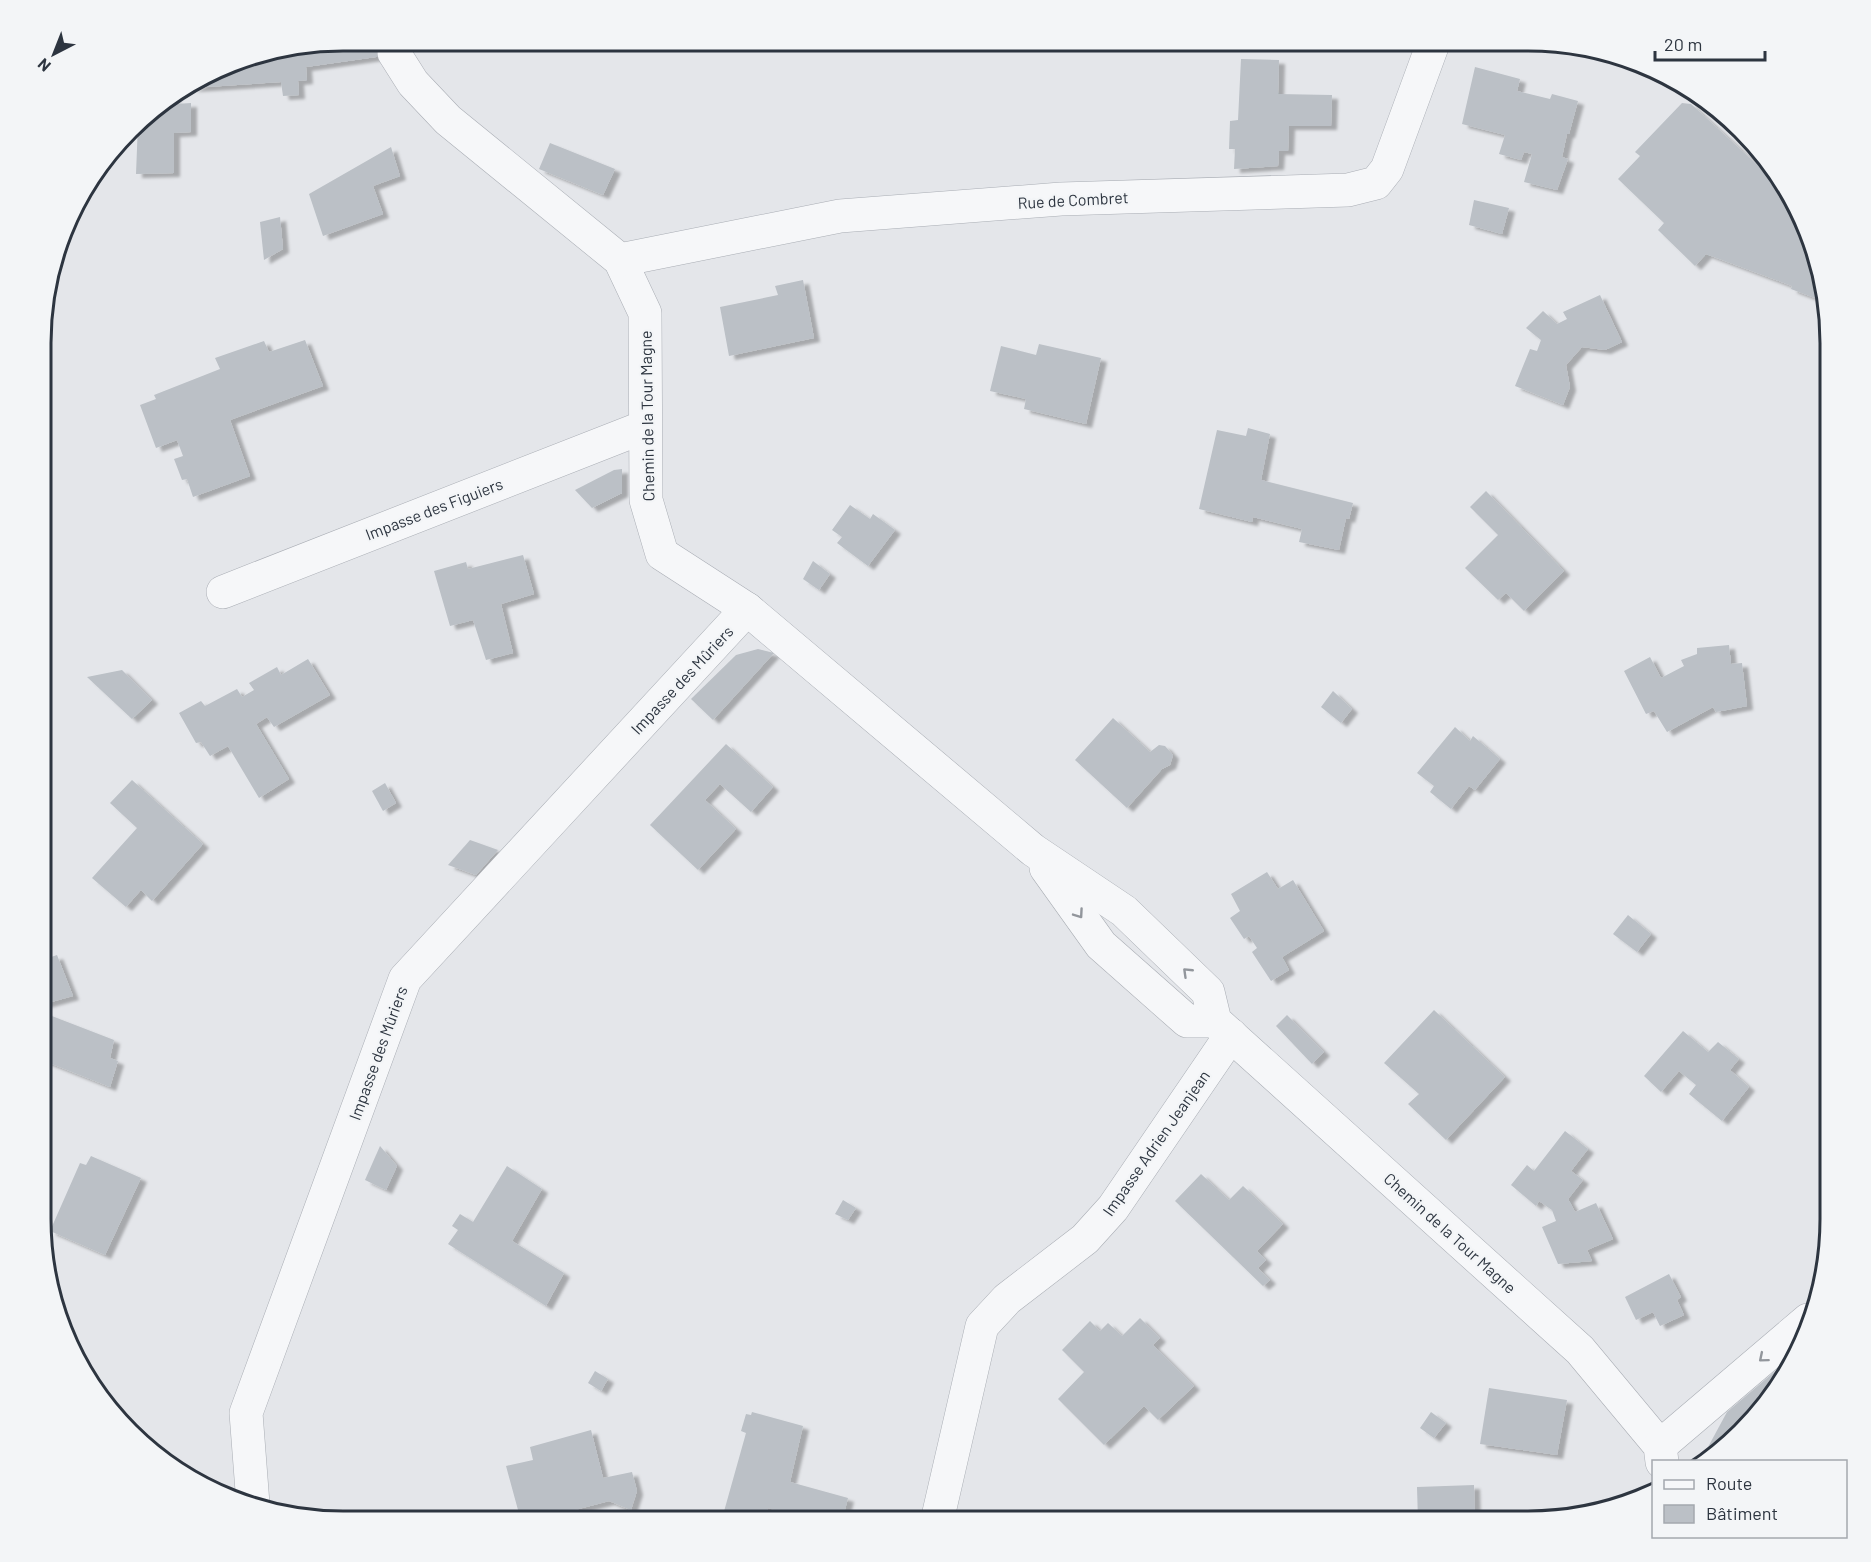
<svg xmlns="http://www.w3.org/2000/svg" width="1871" height="1562" font-family="Barlow,sans-serif">
<style>
.building{fill:#bbc0c6;filter:url(#shadow)}
.lines{fill:none;stroke-linecap:round;stroke-linejoin:round}
.minor-casing{stroke:#a9adb4;stroke-width:34}
.minor{stroke:#f6f7f9;stroke-width:33}
.oneway{stroke:#92969c}
.labels{text-anchor:middle;stroke-width:4.5;stroke-linejoin:round;paint-order:stroke}
.street-label{font-size:16px;fill:#2d3540;stroke:#f3f5f7}
.rim{fill:none;stroke:#2d3540;stroke-width:3}
</style>
<defs>
<filter id="shadow"><feDropShadow dx="6" dy="4" stdDeviation="1.5" flood-color="#0004"/></filter>
</defs>
<rect width="100%" height="100%" fill="#e4e6ea"/>
<!-- building -->
<g class="building">
<path d="M 343,40 L 369,41 L 383,56 L 306,67 L 307,80 L 298,81 L 299,95 L 283,96 L 281,82 L 191,88 L 245,57 Z"/>
<path d="M 1241,59 L 1279,60 L 1278,94 L 1332,95 L 1331,126 L 1289,126 L 1288,151 L 1279,151 L 1278,166 L 1234,169 L 1235,149 L 1229,149 L 1230,121 L 1238,120 Z"/>
<path d="M 1475,67 L 1520,79 L 1517,91 L 1550,99 L 1552,94 L 1578,101 L 1569,134 L 1567,134 L 1562,157 L 1568,159 L 1557,190 L 1524,182 L 1532,154 L 1524,152 L 1521,160 L 1499,154 L 1505,135 L 1462,124 Z"/>
<path d="M 175,98 L 175,104 L 191,103 L 191,132 L 174,133 L 174,173 L 136,174 L 138,123 L 144,115 Z"/>
<path d="M 1682,103 L 1691,104 L 1779,185 L 1807,227 L 1820,289 L 1815,298 L 1791,289 L 1792,286 L 1706,254 L 1695,266 L 1658,230 L 1664,223 L 1618,179 L 1640,156 L 1635,152 Z"/>
<path d="M 550,143 L 615,169 L 603,195 L 539,169 Z"/>
<path d="M 391,147 L 400,176 L 373,186 L 383,214 L 323,236 L 309,194 Z"/>
<path d="M 1474,200 L 1509,208 L 1502,234 L 1469,225 Z"/>
<path d="M 280,217 L 283,249 L 264,260 L 260,222 Z"/>
<path d="M 803,280 L 814,338 L 729,356 L 720,307 L 778,295 L 775,286 Z"/>
<path d="M 1600,295 L 1622,342 L 1605,350 L 1582,347 L 1566,365 L 1570,387 L 1563,405 L 1515,386 L 1530,349 L 1537,351 L 1541,340 L 1526,328 L 1543,311 L 1557,324 L 1567,319 L 1563,312 Z"/>
<path d="M 305,340 L 323,386 L 230,420 L 250,476 L 193,497 L 187,479 L 182,480 L 174,459 L 183,456 L 177,440 L 156,448 L 140,405 L 156,399 L 154,395 L 220,369 L 215,358 L 264,341 L 269,352 Z"/>
<path d="M 1039,344 L 1101,358 L 1086,424 L 1024,409 L 1026,399 L 990,391 L 1001,346 L 1036,355 Z"/>
<path d="M 1248,428 L 1270,434 L 1261,480 L 1353,503 L 1349,519 L 1346,518 L 1339,550 L 1299,542 L 1302,529 L 1253,517 L 1252,522 L 1199,509 L 1217,430 L 1246,436 Z"/>
<path d="M 622,469 L 622,493 L 592,508 L 575,490 L 614,470 Z"/>
<path d="M 1486,491 L 1564,571 L 1524,611 L 1506,593 L 1498,600 L 1465,568 L 1498,535 L 1470,507 Z"/>
<path d="M 850,505 L 870,519 L 873,514 L 895,530 L 868,566 L 837,543 L 842,537 L 832,530 Z"/>
<path d="M 523,555 L 534,594 L 501,604 L 513,653 L 486,660 L 473,620 L 450,626 L 434,571 L 466,562 L 468,569 Z"/>
<path d="M 813,561 L 830,574 L 819,590 L 803,579 Z"/>
<path d="M 1729,645 L 1731,664 L 1742,663 L 1747,706 L 1716,712 L 1713,707 L 1667,732 L 1654,711 L 1646,714 L 1624,671 L 1650,657 L 1661,678 L 1684,666 L 1681,660 L 1697,654 L 1697,648 Z"/>
<path d="M 758,649 L 774,653 L 713,720 L 691,699 L 736,655 Z"/>
<path d="M 308,659 L 330,695 L 274,727 L 267,717 L 256,724 L 289,779 L 259,798 L 228,746 L 210,756 L 201,742 L 196,743 L 179,713 L 201,701 L 205,706 L 237,689 L 242,697 L 254,690 L 249,683 L 277,667 L 281,675 Z"/>
<path d="M 122,670 L 152,700 L 132,719 L 87,677 Z"/>
<path d="M 1333,691 L 1352,709 L 1341,723 L 1321,707 Z"/>
<path d="M 1113,718 L 1150,752 L 1159,745 L 1165,746 L 1173,755 L 1170,765 L 1162,769 L 1127,808 L 1075,760 Z"/>
<path d="M 1455,727 L 1470,741 L 1473,736 L 1500,759 L 1475,790 L 1469,786 L 1451,809 L 1430,792 L 1434,786 L 1417,773 Z"/>
<path d="M 726,744 L 773,787 L 751,812 L 720,784 L 705,800 L 736,829 L 698,870 L 650,825 Z"/>
<path d="M 132,780 L 203,844 L 152,901 L 141,890 L 126,907 L 92,878 L 137,828 L 110,803 Z"/>
<path d="M 385,783 L 396,803 L 383,811 L 372,791 Z"/>
<path d="M 470,840 L 498,850 L 476,875 L 448,865 Z"/>
<path d="M 1267,872 L 1278,889 L 1293,880 L 1324,931 L 1282,957 L 1289,970 L 1271,981 L 1252,952 L 1257,948 L 1249,936 L 1244,939 L 1230,918 L 1240,911 L 1231,894 Z"/>
<path d="M 1628,915 L 1651,934 L 1637,952 L 1613,934 Z"/>
<path d="M 57,955 L 73,996 L 44,1004 L 44,1013 L 114,1040 L 110,1058 L 118,1061 L 110,1087 L 42,1060 L 42,960 Z"/>
<path d="M 1434,1010 L 1505,1077 L 1446,1140 L 1408,1104 L 1419,1094 L 1384,1063 Z"/>
<path d="M 1287,1015 L 1324,1052 L 1312,1064 L 1276,1026 Z"/>
<path d="M 1683,1031 L 1708,1052 L 1718,1042 L 1739,1059 L 1730,1070 L 1749,1087 L 1722,1121 L 1689,1094 L 1696,1085 L 1679,1071 L 1661,1092 L 1644,1076 Z"/>
<path d="M 1565,1131 L 1588,1149 L 1571,1171 L 1583,1180 L 1568,1199 L 1575,1212 L 1596,1203 L 1613,1239 L 1587,1250 L 1592,1261 L 1558,1264 L 1542,1227 L 1556,1221 L 1552,1210 L 1539,1201 L 1536,1206 L 1511,1185 L 1527,1165 L 1534,1171 Z"/>
<path d="M 380,1146 L 397,1166 L 386,1190 L 365,1180 Z"/>
<path d="M 91,1156 L 141,1178 L 105,1255 L 50,1231 L 80,1163 L 86,1165 Z"/>
<path d="M 507,1166 L 542,1189 L 512,1241 L 564,1273 L 546,1306 L 448,1244 L 458,1230 L 452,1226 L 460,1214 L 473,1222 Z"/>
<path d="M 1201,1174 L 1229,1200 L 1243,1186 L 1283,1224 L 1257,1251 L 1266,1260 L 1258,1268 L 1270,1280 L 1263,1286 L 1175,1201 Z"/>
<path d="M 843,1200 L 856,1208 L 848,1220 L 835,1214 Z"/>
<path d="M 1669,1274 L 1681,1297 L 1677,1300 L 1684,1315 L 1660,1326 L 1653,1312 L 1636,1320 L 1625,1297 Z"/>
<path d="M 1140,1318 L 1160,1338 L 1153,1345 L 1194,1386 L 1158,1420 L 1144,1406 L 1104,1445 L 1058,1399 L 1084,1372 L 1062,1350 L 1090,1321 L 1100,1331 L 1108,1323 L 1122,1336 Z"/>
<path d="M 1801,1349 L 1742,1433 L 1701,1460 L 1727,1412 Z"/>
<path d="M 595,1371 L 608,1379 L 601,1391 L 588,1383 Z"/>
<path d="M 1489,1388 L 1567,1400 L 1557,1455 L 1480,1444 Z"/>
<path d="M 752,1412 L 803,1426 L 790,1482 L 848,1498 L 842,1521 L 812,1521 L 768,1508 L 765,1521 L 746,1521 L 723,1515 L 746,1433 L 741,1431 L 746,1414 L 751,1415 Z"/>
<path d="M 1431,1412 L 1446,1423 L 1434,1438 L 1420,1428 Z"/>
<path d="M 591,1430 L 603,1478 L 632,1472 L 637,1491 L 631,1510 L 609,1501 L 533,1521 L 521,1521 L 506,1466 L 533,1460 L 530,1447 Z"/>
<path d="M 1474,1485 L 1475,1521 L 1418,1521 L 1417,1487 Z"/>
</g>
<g class="lines">
<!-- minor casing -->
<g class="minor-casing">
<g id="minor">
<path d="M 394,53 L 413,83 L 448,120 L 620,260 L 645,313 L 646,500 L 662,554 L 747,609 L 1033,850 L 1124,911 L 1208,992 L 1215,1021 L 1580,1350 L 1660,1446 L 1662,1462"/>
<path d="M 620,260 L 840,216 L 1061,199 L 1348,190 L 1376,183 L 1387,169 L 1434,41"/>
<path d="M 223,592 L 644,427"/>
<path d="M 1046,868 L 1101,945 L 1187,1021 L 1215,1021"/>
<path d="M 1660,1446 L 1808,1320"/>
<path d="M 253,1504 L 246,1413 L 405,979 L 747,609"/>
<path d="M 937,1521 L 982,1326 L 1007,1299 L 1085,1239 L 1113,1208 L 1231,1035"/>
</g>
</g>
<!-- minor -->
<use href="#minor" class="minor"/>
</g>
<!-- one-way arrows -->
<defs><path id="oneway-chevron" d="M-2-3.5L2.5 0L-2 3.5" fill="none" stroke-width="1.6" stroke-linecap="round" stroke-linejoin="round" transform="scale(1.5)"/></defs>
<g class="oneway">
<use href="#oneway-chevron" transform="translate(1079 914) rotate(55)"/>
<use href="#oneway-chevron" transform="translate(1187 972) rotate(-136)"/>
<use href="#oneway-chevron" transform="translate(1763 1358) rotate(140)"/>
</g>
<g class="labels">
<!-- street labels -->
<g class="street-label">
<text transform="translate(1073 200) rotate(-3)" y="6">Rue de Combret</text>
<text transform="translate(647 416) rotate(-91)" y="6">Chemin de la Tour Magne</text>
<text transform="translate(434 509) rotate(-21)" y="6">Impasse des Figuiers</text>
<text transform="translate(682 680) rotate(-47)" y="6">Impasse des Mûriers</text>
<text transform="translate(378 1053) rotate(-70)" y="6">Impasse des Mûriers</text>
<text transform="translate(1156 1143) rotate(-55)" y="6">Impasse Adrien Jeanjean</text>
<text transform="translate(1450 1233) rotate(42)" y="6">Chemin de la Tour Magne</text>
</g>
</g>
<!-- crop -->
<path d="M0 0H1871V1562H0ZM343 51H1528A292 292 0 0 1 1820 343V1219A292 292 0 0 1 1528 1511H343A292 292 0 0 1 51 1219V343A292 292 0 0 1 343 51Z" fill="#f3f5f7" fill-rule="evenodd"/>
<path class="rim" d="M343 51H1528A292 292 0 0 1 1820 343V1219A292 292 0 0 1 1528 1511H343A292 292 0 0 1 51 1219V343A292 292 0 0 1 343 51Z"/>
<!-- legend -->
<rect x="1652" y="1460" width="195" height="78" fill="#f3f5f7" stroke="#a4a8ae" stroke-width="1.5"/>
<rect x="1664" y="1480" width="30" height="9" fill="#f6f7f9" stroke="#a4a8ae" stroke-width="1.5"/>
<text x="1706" y="1490" font-size="18" fill="#2d3540">Route</text>
<rect x="1664" y="1505" width="30" height="18" fill="#bbc0c6" stroke="#a4a8ae" stroke-width="1.5"/>
<text x="1706" y="1520" font-size="18" fill="#2d3540">Bâtiment</text>
<!-- north arrow -->
<g transform="translate(54 54) rotate(222)" stroke="#f3f5f7" stroke-width="4.5" paint-order="stroke">
<path d="M0-4.5L10 22L0 15L-10 22Z" fill="#2d3540"/>
<text y="-9" font-size="16" font-weight="bold" text-anchor="middle" fill="#2d3540">N</text>
</g>
<!-- scale -->
<path d="M1655 51v9h110v-9" fill="none" stroke="#2d3540" stroke-width="3"/>
<text x="1664" y="51" font-size="18" fill="#2d3540" stroke="#f3f5f7" stroke-width="4.5" paint-order="stroke">20 m</text>
</svg>
